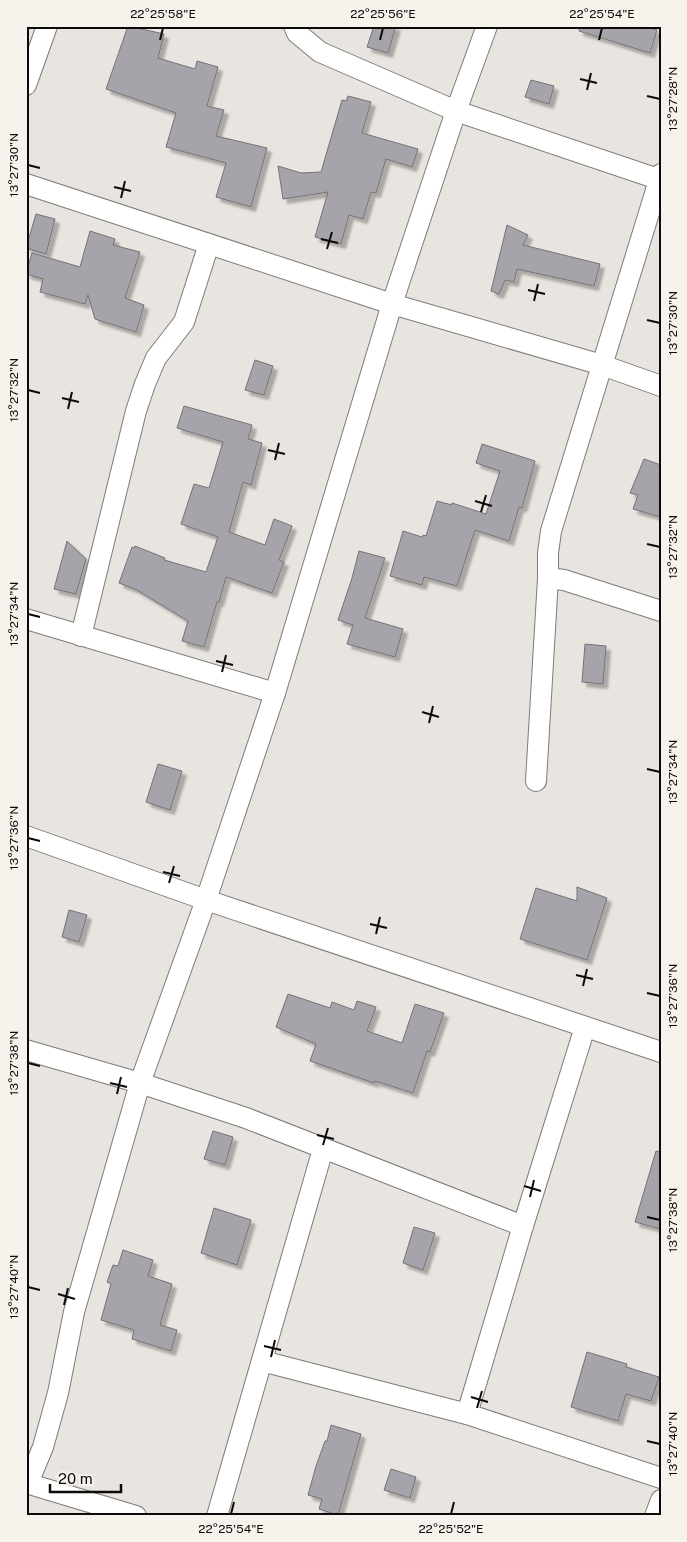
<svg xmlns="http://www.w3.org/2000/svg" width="687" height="1542" font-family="'Public Sans',sans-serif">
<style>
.building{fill:#a6a4aa;stroke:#737277;filter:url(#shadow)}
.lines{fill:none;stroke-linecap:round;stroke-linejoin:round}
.street-casing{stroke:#7f7b76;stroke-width:22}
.street{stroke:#fff;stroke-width:20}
.ticks{fill:none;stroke:#0d0b0a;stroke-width:2}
.neatline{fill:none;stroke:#0d0b0a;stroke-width:2}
.ticks-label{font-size:12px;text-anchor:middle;fill:#0d0b0a}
</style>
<defs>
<filter id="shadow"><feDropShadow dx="4.5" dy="4.5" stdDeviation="1" flood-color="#0004"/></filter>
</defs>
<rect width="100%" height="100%" fill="#e8e4df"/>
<!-- building -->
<g class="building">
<path d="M 128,26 L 164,34 L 158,58 L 195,69 L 197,61 L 218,67 L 207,106 L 224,110 L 216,136 L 267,148 L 251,207 L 216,197 L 226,163 L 166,147 L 176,113 L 106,89 Z"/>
<path d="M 374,26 L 396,26 L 388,53 L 367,47 Z"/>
<path d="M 580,26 L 643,26 L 657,30 L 650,53 L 579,31 Z"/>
<path d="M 531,80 L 554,86 L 549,104 L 525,97 Z"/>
<path d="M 348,96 L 371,102 L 362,133 L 418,149 L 412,167 L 386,159 L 376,193 L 371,192 L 363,219 L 349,215 L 341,244 L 315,237 L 328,192 L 283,199 L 278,166 L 301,173 L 321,172 L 342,100 L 346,101 Z"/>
<path d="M 36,214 L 55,219 L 46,254 L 26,248 Z"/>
<path d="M 507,225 L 528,235 L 523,245 L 600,264 L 594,286 L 517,269 L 514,282 L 505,280 L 499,294 L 491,291 Z"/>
<path d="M 90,231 L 115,239 L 113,245 L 140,252 L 125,298 L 144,305 L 136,332 L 95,319 L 88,295 L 85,304 L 40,292 L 43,279 L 26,274 L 32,253 L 80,267 Z"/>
<path d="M 255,360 L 273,366 L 264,395 L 245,390 Z"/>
<path d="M 184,406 L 252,425 L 248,439 L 262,443 L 251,485 L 243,482 L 229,532 L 265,545 L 274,519 L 292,526 L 279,560 L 284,562 L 272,593 L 226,577 L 219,602 L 217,602 L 204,647 L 182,641 L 188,621 L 135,589 L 119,583 L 132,547 L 134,548 L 135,546 L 165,558 L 164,560 L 206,572 L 218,537 L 181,524 L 194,484 L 209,488 L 223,442 L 177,428 Z"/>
<path d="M 482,444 L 535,461 L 522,508 L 519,507 L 509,541 L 475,530 L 457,586 L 424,577 L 422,585 L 390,576 L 403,531 L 422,537 L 423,535 L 426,536 L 437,501 L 452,505 L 452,503 L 486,514 L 500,471 L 476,463 Z"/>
<path d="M 644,459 L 661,465 L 661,517 L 633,509 L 638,495 L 630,493 Z"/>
<path d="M 67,541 L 86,559 L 76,594 L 54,589 Z"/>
<path d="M 359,551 L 385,558 L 365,618 L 403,629 L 395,657 L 347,644 L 353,625 L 338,620 L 352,578 Z"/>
<path d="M 585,644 L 606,646 L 603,684 L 582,682 Z"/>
<path d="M 158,764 L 182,771 L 170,810 L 146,802 Z"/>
<path d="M 577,887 L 607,898 L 587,960 L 520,939 L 536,888 L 577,901 Z"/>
<path d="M 69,910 L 87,915 L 79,942 L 62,937 Z"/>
<path d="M 288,994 L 330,1008 L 332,1002 L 354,1010 L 357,1001 L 376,1007 L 367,1031 L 402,1043 L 415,1004 L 444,1013 L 430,1052 L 427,1051 L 413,1093 L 375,1081 L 374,1083 L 310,1061 L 316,1044 L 276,1027 Z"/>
<path d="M 213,1131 L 233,1137 L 225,1165 L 204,1159 Z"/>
<path d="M 656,1151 L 661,1152 L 661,1229 L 635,1222 Z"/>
<path d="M 214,1208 L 251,1220 L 237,1265 L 201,1253 Z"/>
<path d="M 414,1227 L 435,1233 L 423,1270 L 403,1263 Z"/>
<path d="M 123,1250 L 153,1260 L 148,1276 L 172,1284 L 160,1325 L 177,1330 L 171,1351 L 132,1339 L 134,1330 L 101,1320 L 111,1284 L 107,1282 L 113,1265 L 118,1266 Z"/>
<path d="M 587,1352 L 627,1364 L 626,1367 L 659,1377 L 651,1401 L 626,1394 L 618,1421 L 571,1407 Z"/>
<path d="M 331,1425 L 361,1434 L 338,1515 L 319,1509 L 322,1499 L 308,1495 L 316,1466 L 325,1441 L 327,1441 Z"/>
<path d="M 391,1469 L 416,1477 L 410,1498 L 384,1490 Z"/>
</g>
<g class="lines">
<!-- street casing -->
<g class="street-casing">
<g id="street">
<path d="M 294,26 L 297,33 L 320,52 L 456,111 L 661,180"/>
<path d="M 26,85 L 47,26"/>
<path d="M 26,184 L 392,304 L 602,365 L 661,386"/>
<path d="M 548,578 L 564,580 L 661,611"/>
<path d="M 26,619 L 275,693"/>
<path d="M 81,636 L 136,411 L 145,384 L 156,358 L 184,322 L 209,244"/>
<path d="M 536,781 L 548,578 L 548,553 L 551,531 L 661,174"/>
<path d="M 26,836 L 206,900 L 661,1052"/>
<path d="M 26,1050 L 140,1083 L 246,1118 L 523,1226"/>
<path d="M 262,1361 L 467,1414 L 661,1478"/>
<path d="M 467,1414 L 523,1226 L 585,1027"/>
<path d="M 26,1483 L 136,1516"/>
<path d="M 28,1483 L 43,1447 L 58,1393 L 74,1312 L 140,1083 L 206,900 L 275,693 L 392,304 L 456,111 L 487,26"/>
<path d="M 217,1516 L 323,1149"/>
<path d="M 655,1516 L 661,1500"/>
</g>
</g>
<!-- street -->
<use href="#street" class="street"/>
</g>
<!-- ticks -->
<path class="ticks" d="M 160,40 L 163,28M 380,40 L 383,28M 599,40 L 602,28M 580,79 L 597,83M 587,90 L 591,73M 647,96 L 660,99M 28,165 L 40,168M 114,187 L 131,191M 121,198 L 125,181M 321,239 L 338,243M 327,249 L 332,232M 528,290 L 545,294M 534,301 L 538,284M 647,320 L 660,323M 28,390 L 40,393M 62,398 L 79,402M 68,409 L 72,392M 268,450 L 285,454M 275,460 L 279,443M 475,501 L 492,506M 481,512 L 486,495M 647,544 L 660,547M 28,614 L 40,617M 216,661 L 233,665M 222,672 L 226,655M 422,712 L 439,717M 429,723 L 433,706M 647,769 L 660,772M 28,838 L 40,841M 163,872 L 180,876M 169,883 L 174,866M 370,924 L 387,928M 376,934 L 380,917M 576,975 L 593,979M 583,986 L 587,969M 647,993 L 660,996M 28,1063 L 40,1066M 110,1083 L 127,1087M 117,1094 L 121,1077M 317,1135 L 334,1139M 323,1145 L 328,1128M 524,1186 L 541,1191M 530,1197 L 534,1180M 647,1217 L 660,1220M 28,1287 L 40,1290M 58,1294 L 75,1299M 64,1305 L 68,1288M 264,1346 L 281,1350M 271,1357 L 275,1340M 471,1397 L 488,1402M 477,1408 L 482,1391M 647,1441 L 660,1444M 231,1514 L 234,1502M 451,1514 L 454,1502"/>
<!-- border -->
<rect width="687" height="1542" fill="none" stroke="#f6f2ec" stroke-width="55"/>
<!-- scale -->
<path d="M50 1484v8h71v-8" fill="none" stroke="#0d0b0a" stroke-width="2.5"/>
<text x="58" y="1484" font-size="15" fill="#0d0b0a" stroke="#f6f2ec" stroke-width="4" paint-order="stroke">20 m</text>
<rect x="28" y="28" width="632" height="1486" class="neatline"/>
<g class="ticks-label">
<text x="163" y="18">22°25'58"E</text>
<text x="383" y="18">22°25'56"E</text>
<text x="602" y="18">22°25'54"E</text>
<text transform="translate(673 99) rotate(-90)" y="4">13°27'28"N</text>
<text transform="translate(14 165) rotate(-90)" y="4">13°27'30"N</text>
<text transform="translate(673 323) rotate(-90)" y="4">13°27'30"N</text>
<text transform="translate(14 390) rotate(-90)" y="4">13°27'32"N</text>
<text transform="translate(673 547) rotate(-90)" y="4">13°27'32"N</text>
<text transform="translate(14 614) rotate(-90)" y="4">13°27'34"N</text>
<text transform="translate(673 772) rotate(-90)" y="4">13°27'34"N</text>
<text transform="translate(14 838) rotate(-90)" y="4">13°27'36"N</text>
<text transform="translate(673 996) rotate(-90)" y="4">13°27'36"N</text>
<text transform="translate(14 1063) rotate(-90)" y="4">13°27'38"N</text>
<text transform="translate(673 1220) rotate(-90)" y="4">13°27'38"N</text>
<text transform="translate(14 1287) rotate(-90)" y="4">13°27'40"N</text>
<text transform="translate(673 1444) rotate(-90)" y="4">13°27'40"N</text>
<text x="231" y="1533">22°25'54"E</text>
<text x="451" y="1533">22°25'52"E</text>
</g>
</svg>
